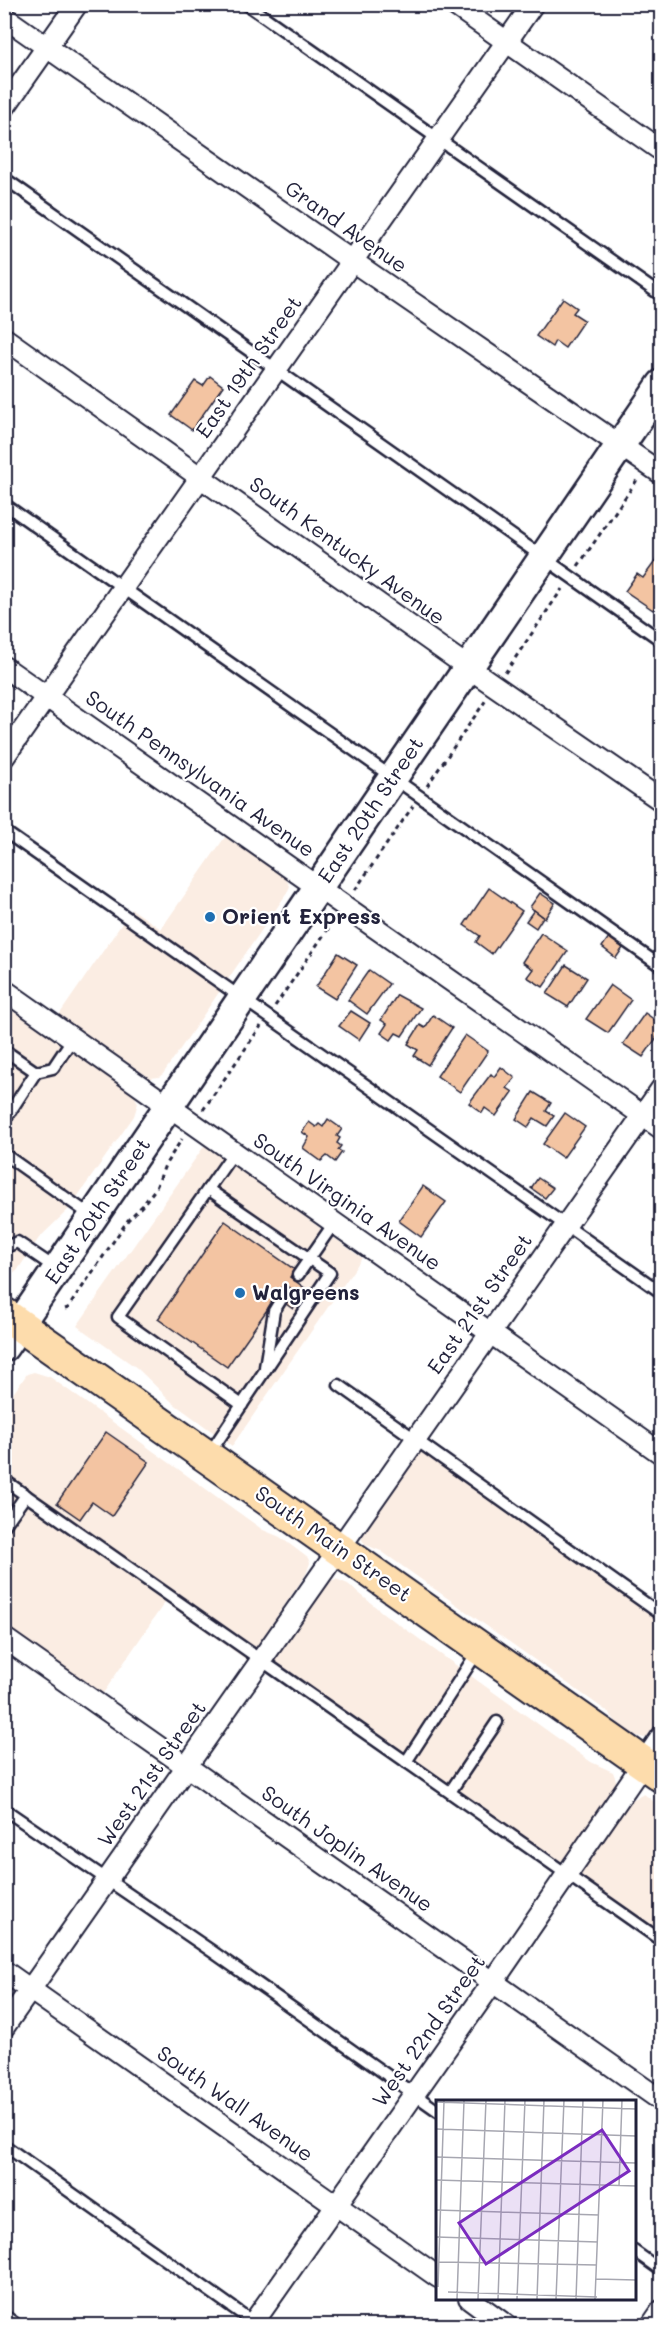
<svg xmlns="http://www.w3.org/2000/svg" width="666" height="2330" font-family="Mali,sans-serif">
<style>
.built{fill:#fbede3}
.building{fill:#f3c4a2;stroke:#22223b;stroke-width:1.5}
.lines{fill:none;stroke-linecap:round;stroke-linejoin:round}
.lane-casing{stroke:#22223b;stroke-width:15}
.street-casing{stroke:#22223b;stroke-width:24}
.secondary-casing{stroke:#22223b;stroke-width:33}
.primary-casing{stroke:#22223b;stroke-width:36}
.path{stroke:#22223b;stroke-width:3;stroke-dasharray:4.5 4.5;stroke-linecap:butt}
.lane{stroke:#fff;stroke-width:10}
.street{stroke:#fff;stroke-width:20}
.secondary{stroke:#fff;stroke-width:28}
.primary{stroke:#fddcac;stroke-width:32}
.poi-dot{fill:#1f6fb2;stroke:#fff;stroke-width:2}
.labels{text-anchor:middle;stroke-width:4.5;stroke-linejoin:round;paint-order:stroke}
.street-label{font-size:21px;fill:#22223b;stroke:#fff}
.poi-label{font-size:21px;font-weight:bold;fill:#22223b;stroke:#fff;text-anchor:start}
.inset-road{fill:none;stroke:#a7a7b1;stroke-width:1.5}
.view{fill:#7b2cbf;fill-opacity:0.15;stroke:#7b2cbf;stroke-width:3}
.inset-edge{fill:none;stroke:#22223b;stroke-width:3}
</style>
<rect width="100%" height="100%" fill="#fff"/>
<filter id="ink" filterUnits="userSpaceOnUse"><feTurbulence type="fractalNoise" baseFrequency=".0167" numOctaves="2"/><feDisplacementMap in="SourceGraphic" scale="12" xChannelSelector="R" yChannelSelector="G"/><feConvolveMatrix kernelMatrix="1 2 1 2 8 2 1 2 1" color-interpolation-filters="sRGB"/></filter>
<g filter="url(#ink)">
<!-- built -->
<g class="built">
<path d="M 225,837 L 284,876 L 290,886 L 287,893 L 163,1074 L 159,1077 L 150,1078 L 59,1015 L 132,909 L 161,929 Z"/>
<path d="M 4,1005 L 134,1095 L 138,1103 L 134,1116 L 68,1210 L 39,1238 L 17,1271 L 5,1278 Z"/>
<path d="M 205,1145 L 362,1258 L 232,1446 L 173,1403 L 137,1368 L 77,1326 Z"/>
<path d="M 34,1372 L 50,1377 L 263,1530 L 280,1537 L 308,1558 L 310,1563 L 306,1574 L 247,1660 L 165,1602 L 102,1695 L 5,1626 L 5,1405 L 27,1374 Z"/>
<path d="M 425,1441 L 661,1608 L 661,1721 L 649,1736 L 644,1738 L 631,1734 L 620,1726 L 608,1712 L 381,1551 L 366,1545 L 362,1540 L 362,1531 Z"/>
<path d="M 336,1579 L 348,1584 L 383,1613 L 591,1762 L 613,1772 L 617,1783 L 615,1788 L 556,1872 L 266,1668 L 325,1586 L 330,1581 Z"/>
<path d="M 644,1794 L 662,1808 L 661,1947 L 572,1884 L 632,1800 Z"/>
</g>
<!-- building -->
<g class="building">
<path d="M 563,298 L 577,308 L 573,313 L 584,320 L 565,348 L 555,341 L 552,347 L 536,336 Z"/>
<path d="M 210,376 L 223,386 L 192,430 L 171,415 L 195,381 L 203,386 Z"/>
<path d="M 662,552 L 662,597 L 653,610 L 625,591 L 637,574 L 643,578 Z"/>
<path d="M 489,888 L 522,911 L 492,954 L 476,942 L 480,936 L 464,925 Z"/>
<path d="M 540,893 L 555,903 L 545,918 L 530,907 Z"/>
<path d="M 534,910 L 543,917 L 536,928 L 526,921 Z"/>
<path d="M 541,933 L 568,951 L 543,987 L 527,977 L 533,969 L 522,962 Z"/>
<path d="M 609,937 L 623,948 L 616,958 L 602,947 Z"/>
<path d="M 338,953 L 357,965 L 335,999 L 316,987 Z"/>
<path d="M 566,965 L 587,978 L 568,1007 L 547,994 Z"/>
<path d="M 369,970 L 389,984 L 367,1014 L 348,1000 Z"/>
<path d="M 610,985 L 631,1000 L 608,1033 L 586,1019 Z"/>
<path d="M 397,995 L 421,1008 L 402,1036 L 396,1033 L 391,1040 L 381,1033 L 387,1024 L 381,1020 Z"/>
<path d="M 351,1011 L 370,1023 L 359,1040 L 339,1026 Z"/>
<path d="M 645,1013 L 662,1025 L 662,1030 L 643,1057 L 623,1044 Z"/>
<path d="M 433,1015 L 452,1028 L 428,1065 L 414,1056 L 418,1050 L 408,1044 L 420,1025 L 425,1028 Z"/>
<path d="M 465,1035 L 488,1051 L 460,1092 L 437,1076 Z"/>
<path d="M 501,1067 L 515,1078 L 507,1088 L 513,1092 L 496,1116 L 485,1108 L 482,1113 L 469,1103 L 491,1074 L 494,1077 Z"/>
<path d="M 533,1092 L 551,1103 L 546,1111 L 554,1116 L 547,1126 L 534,1118 L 528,1127 L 516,1119 Z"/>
<path d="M 565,1113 L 585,1127 L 563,1158 L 543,1144 Z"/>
<path d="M 328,1119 L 342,1129 L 337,1136 L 340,1138 L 337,1143 L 341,1146 L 338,1150 L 342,1152 L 335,1162 L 327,1156 L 321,1161 L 303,1148 L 309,1137 L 302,1132 L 309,1122 L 316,1127 L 319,1124 L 323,1127 Z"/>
<path d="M 538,1178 L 553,1188 L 545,1198 L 531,1188 Z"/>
<path d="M 423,1186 L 446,1202 L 421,1237 L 399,1221 Z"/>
<path d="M 225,1221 L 295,1270 L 290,1277 L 306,1289 L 293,1309 L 276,1297 L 227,1367 L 158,1319 Z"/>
<path d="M 106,1432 L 149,1462 L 112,1516 L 92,1502 L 80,1519 L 57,1503 Z"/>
</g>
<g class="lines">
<!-- lane casing -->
<g class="lane-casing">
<g id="lane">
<path d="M 246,4 L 662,296"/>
<path d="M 4,178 L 662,641"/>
<path d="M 4,504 L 662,967"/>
<path d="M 4,831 L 662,1293"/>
<path d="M 4,1050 L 36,1072 L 53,1068 L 73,1038"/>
<path d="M 4,1121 L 36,1072"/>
<path d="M 234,1152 L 118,1317 L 242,1405"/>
<path d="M 4,1154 L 93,1217"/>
<path d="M 208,1189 L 330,1273 L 209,1454"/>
<path d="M 4,1248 L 17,1242 L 57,1269"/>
<path d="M 298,1275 L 334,1223"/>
<path d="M 265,1367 L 274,1311 L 285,1293"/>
<path d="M 339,1385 L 662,1615"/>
<path d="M 4,1480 L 662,1941"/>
<path d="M 4,1526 L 26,1495"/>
<path d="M 406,1762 L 478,1651"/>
<path d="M 450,1792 L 497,1722"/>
<path d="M 4,1809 L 213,1952 L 438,2111"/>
<path d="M 4,2145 L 256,2324"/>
<path d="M 634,2251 L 662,2271"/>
</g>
</g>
<!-- street casing -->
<g class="street-casing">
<g id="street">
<path d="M 453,4 L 662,151"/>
<path d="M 4,17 L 352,261 L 662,474"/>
<path d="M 4,108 L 77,4"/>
<path d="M 4,338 L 469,668 L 662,801"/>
<path d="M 4,667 L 662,1129"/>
<path d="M 4,757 L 533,4"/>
<path d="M 4,990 L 662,1454"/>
<path d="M 4,1638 L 662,2101"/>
<path d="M 4,1971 L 438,2277"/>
<path d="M 4,2027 L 662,1088"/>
<path d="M 469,2298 L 507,2326"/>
<path d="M 4,2321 L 11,2326"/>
<path d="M 251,2326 L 493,1982 L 662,1736"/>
<path d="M 651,2326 L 662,2310"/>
</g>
</g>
<!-- secondary casing -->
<g class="secondary-casing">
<path id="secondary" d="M 4,1347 L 662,384"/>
</g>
<!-- primary casing -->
<g class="primary-casing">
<path id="primary" d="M 4,1314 L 662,1776"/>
</g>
<!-- path -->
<g class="path">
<path d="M 578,566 L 637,480"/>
<path d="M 505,673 L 562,589"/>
<path d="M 427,786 L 486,700"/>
<path d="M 355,890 L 413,806"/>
<path d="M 275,1006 L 334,920"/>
<path d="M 203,1110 L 261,1026"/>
<path d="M 65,1309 L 68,1308 L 128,1220 L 142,1206 L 156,1188 L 165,1165 L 182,1139"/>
</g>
<!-- lane -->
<use href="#lane" class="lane"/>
<!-- street -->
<use href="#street" class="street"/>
<!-- secondary -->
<use href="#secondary" class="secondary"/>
<!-- primary -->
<use href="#primary" class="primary"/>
</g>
</g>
<!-- markers -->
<g class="poi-dot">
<circle cx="210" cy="917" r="6"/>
<circle cx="240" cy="1293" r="6"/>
</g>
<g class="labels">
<!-- street labels -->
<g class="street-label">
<text transform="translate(346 227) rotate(35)" y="7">Grand Avenue</text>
<text transform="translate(249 367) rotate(-55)" y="7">East 19th Street</text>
<text transform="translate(347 551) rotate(36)" y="7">South Kentucky Avenue</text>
<text transform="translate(200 774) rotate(35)" y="7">South Pennsylvania Avenue</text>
<text transform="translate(371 810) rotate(-56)" y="7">East 20th Street</text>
<text transform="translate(347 1202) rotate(35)" y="7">South Virginia Avenue</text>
<text transform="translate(98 1211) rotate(-56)" y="7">East 20th Street</text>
<text transform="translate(480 1304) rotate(-55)" y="7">East 21st Street</text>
<text transform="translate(333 1544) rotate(35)" y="7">South Main Street</text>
<text transform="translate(152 1774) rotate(-55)" y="7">West 21st Street</text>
<text transform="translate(347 1849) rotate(35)" y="7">South Joplin Avenue</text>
<text transform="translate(429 2031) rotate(-55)" y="7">West 22nd Street</text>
<text transform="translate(235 2104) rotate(35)" y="7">South Wall Avenue</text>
</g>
<!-- poi labels -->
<g class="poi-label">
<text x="222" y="924">Orient Express</text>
<text x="252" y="1300">Walgreens</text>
</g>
</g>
<!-- overview -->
<g transform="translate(436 2100)">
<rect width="200" height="200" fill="#fff"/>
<path class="inset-road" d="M 0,2 L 200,9M 0,29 L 200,36M 0,57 L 200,63M 0,80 L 200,86M 183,86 L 186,0M 0,110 L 163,115M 0,137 L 162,142M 3,162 L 161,165M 160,179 L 200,180M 2,187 L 8,1M 12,192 L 161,197M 21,199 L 28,1M 42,199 L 50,0M 62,199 L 69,0M 81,199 L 89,0M 101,199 L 108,0M 120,199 L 128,0M 140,199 L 147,0M 159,199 L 167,0"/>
<path class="view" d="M 166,30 L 193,71 L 50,164 L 23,123 Z"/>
<rect width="200" height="200" class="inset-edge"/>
</g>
<!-- margin -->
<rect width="666" height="2330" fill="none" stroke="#fff" stroke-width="24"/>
<rect x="12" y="12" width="642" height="2306" fill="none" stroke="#22223b" stroke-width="2" filter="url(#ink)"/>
</svg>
